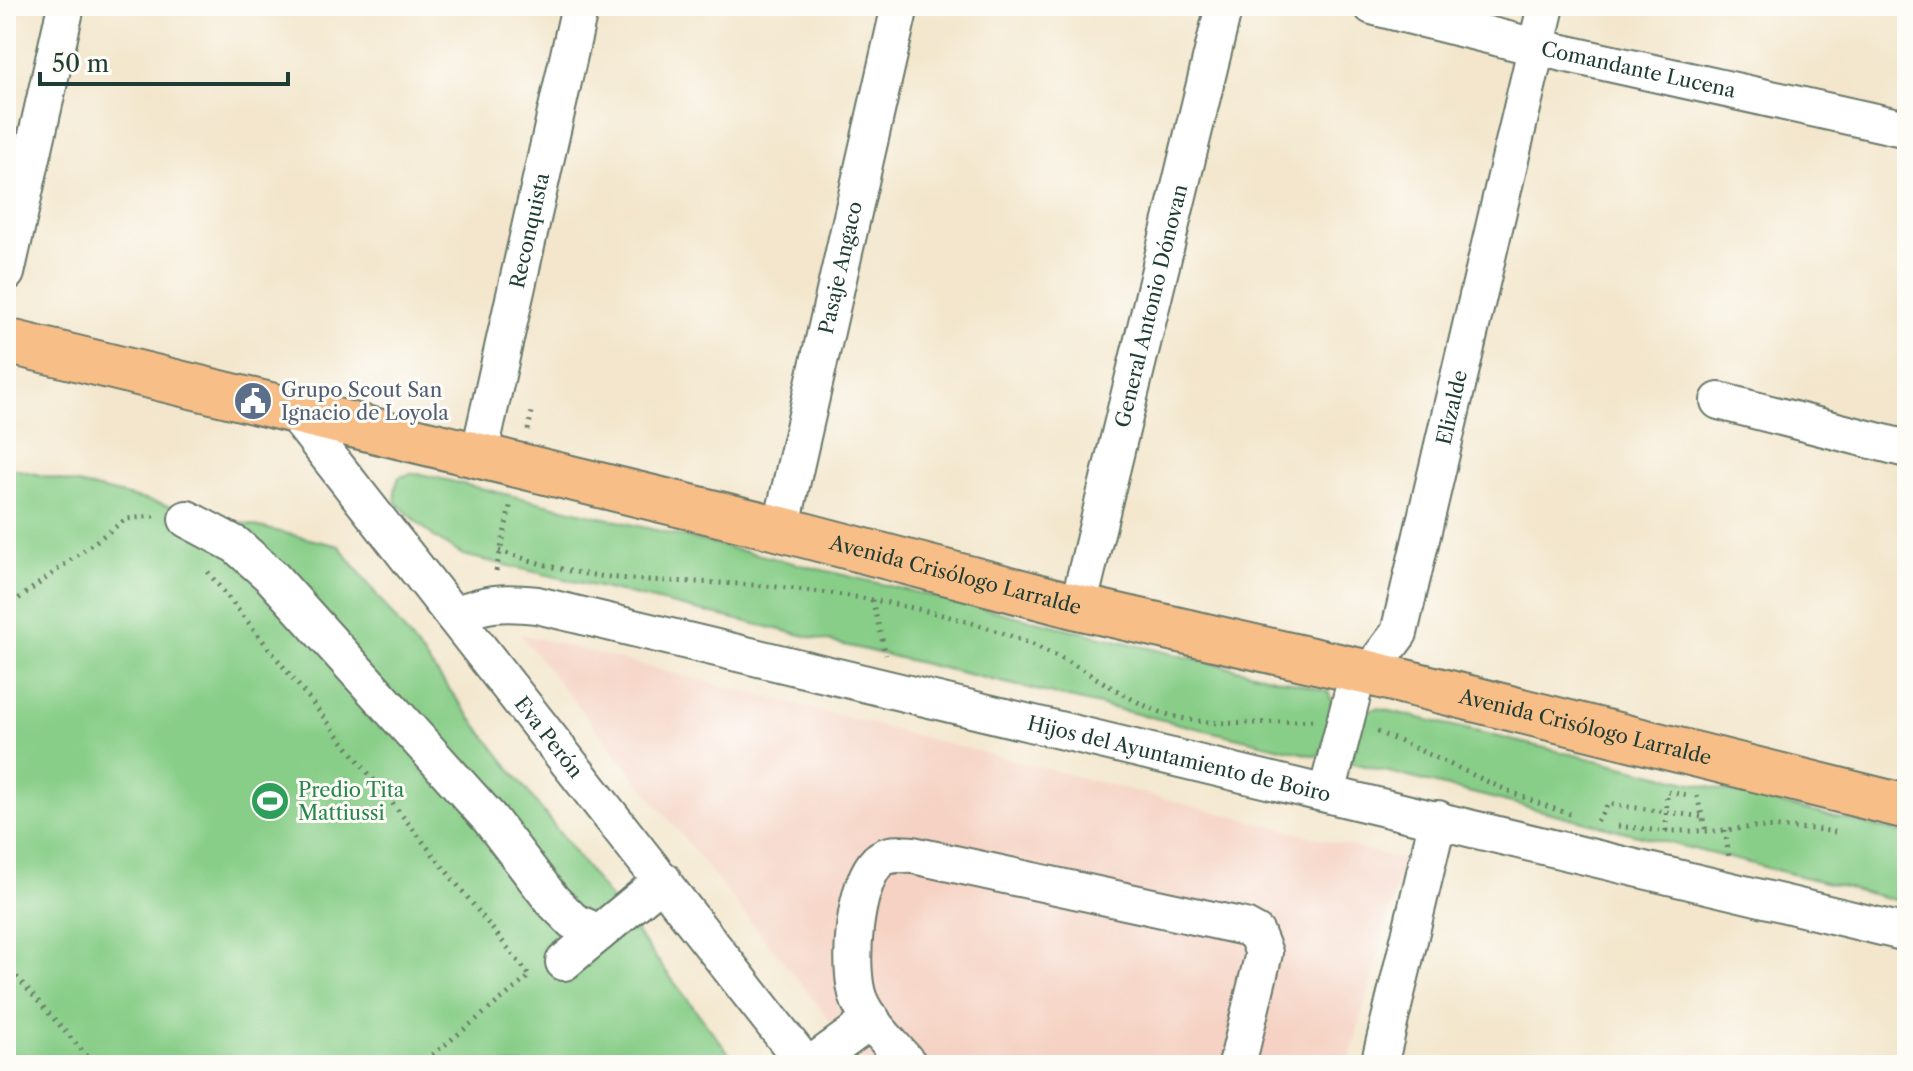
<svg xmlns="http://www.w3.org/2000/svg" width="1913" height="1071" font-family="'Libre Caslon Text',serif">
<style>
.built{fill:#f5d2c3}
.green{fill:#88ce88;stroke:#54865e;stroke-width:2}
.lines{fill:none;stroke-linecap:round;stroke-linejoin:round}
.minor-casing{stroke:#697869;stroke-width:40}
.major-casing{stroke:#697869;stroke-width:48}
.path{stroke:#697869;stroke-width:5;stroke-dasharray:2 6;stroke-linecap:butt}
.minor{stroke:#fff;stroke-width:36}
.major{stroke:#f7be88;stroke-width:44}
.labels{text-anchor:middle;stroke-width:6;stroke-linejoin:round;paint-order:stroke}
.street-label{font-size:20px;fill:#1f3d34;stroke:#fdfcf7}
.service-label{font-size:20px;fill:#4e5e75;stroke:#fdfcf7;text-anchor:start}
.leisure-label{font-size:20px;fill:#27864d;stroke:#fdfcf7;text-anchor:start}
</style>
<rect width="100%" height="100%" fill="#fdfcf7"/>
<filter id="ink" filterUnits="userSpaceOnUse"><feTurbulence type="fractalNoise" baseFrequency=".0125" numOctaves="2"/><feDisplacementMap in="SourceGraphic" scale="16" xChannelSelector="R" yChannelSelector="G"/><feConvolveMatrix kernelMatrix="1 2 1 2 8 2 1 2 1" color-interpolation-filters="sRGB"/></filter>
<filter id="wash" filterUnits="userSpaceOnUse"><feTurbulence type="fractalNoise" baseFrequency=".006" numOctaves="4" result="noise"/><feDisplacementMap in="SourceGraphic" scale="32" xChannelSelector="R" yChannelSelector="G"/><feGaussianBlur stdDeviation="1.8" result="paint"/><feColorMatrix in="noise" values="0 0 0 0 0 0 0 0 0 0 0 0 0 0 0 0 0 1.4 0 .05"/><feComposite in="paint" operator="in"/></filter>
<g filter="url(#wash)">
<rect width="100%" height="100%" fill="#f3e6cc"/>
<!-- built -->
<path class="built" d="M 520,634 L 1404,860 L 1348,1065 L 866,1065 Z"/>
<!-- green -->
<g class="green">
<path d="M 6,467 L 339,546 L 731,1056 L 720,1065 L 6,1065 Z"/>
<path d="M 410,474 L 421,474 L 1328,691 L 1332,702 L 1321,754 L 1315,756 L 463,555 L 434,537 L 396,503 L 395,489 L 399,477 Z"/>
<path d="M 1377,708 L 1907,834 L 1907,903 L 1349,762 L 1362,712 Z"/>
</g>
</g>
<g filter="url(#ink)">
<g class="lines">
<!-- minor casing -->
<g class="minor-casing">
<g id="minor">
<path id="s1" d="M 1372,6 L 1536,47 L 1907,129"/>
<path d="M 6,273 L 66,6"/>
<path d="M 1719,401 L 1907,449"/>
<path id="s2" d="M 292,410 L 806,1065"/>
<path id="s3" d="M 479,455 L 580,6"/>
<path d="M 187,519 L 236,545 L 272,577 L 490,819 L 552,900 L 573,921 L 599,933"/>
<path id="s4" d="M 781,529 L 900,6"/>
<path id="s5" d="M 1078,607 L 1224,6"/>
<path id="s6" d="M 453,615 C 487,603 500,601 537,605 L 1907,933"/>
<path id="s7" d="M 1327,793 L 1355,684 L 1369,673 L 1399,633 L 1546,6"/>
<path d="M 564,962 L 663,880"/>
<path d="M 810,1065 L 872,1020"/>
<path d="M 909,1065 C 893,1045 869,1024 859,1000 C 847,969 854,885 878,861 C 888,852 901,854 913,855 L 1245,927 L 1256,933 L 1264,953 L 1237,1065"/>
<path d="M 1379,1065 L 1438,819"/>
</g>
</g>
<!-- major casing -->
<g class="major-casing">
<g id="major">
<path id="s8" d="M 6,341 L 781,529 L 1078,607 L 1369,673 L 1907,807"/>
</g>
</g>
<!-- path -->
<g class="path">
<path d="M 528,430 L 532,412"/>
<path d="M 499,551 C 530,560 561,571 593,575 C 635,581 678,581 720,583 C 784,586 850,594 913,608 C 968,620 1023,637 1072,664 C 1111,685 1142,711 1186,719 C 1228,727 1272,722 1313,720"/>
<path d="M 496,571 L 511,502"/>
<path d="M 208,572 L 530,976 L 420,1065"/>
<path d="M 872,600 L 886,655"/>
<path d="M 6,608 L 126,519 L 154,516"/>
<path d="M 1377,732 C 1442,758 1503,793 1570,814"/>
<path d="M 1697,796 L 1706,831"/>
<path d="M 1597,821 L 1608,804 L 1703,817"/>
<path d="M 1618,826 L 1661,831 L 1714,831 L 1754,827 L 1815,829 L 1835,832"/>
<path d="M 1725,830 L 1729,857"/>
<path d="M 1666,831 L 1667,792 L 1687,795"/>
<path d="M 6,965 L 95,1065"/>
</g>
<!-- minor -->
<use href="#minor" class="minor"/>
<!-- major -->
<use href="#major" class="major"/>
</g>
</g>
<!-- icons -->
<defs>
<g id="civic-disc" transform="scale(2)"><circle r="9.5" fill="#5c6f8a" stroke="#fdfcf7"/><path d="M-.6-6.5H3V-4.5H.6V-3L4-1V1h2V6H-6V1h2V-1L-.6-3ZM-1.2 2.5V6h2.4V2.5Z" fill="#fff"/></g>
<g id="stadium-disc" transform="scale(2)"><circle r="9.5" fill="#2e9e5b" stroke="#fdfcf7"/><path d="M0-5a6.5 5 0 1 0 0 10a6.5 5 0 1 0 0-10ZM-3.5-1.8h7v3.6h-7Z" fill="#fff"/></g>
</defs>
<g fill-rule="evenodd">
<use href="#civic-disc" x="253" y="401"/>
<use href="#stadium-disc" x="270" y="801"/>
</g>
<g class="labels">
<!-- street labels -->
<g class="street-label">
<text dy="7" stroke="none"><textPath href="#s1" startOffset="274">Comandante Lucena</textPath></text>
<text dy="7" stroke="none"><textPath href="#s3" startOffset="230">Reconquista</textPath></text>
<text dy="7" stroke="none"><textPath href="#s4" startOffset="268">Pasaje Angaco</textPath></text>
<text dy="7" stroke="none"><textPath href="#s5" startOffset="310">General Antonio Dónovan</textPath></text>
<text dy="7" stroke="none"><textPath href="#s7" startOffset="412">Elizalde</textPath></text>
<text dy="7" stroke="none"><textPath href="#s8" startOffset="978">Avenida Crisólogo Larralde</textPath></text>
<text dy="7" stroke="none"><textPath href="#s8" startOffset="1626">Avenida Crisólogo Larralde</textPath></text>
<text dy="7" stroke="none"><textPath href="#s2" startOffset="416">Eva Perón</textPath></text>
<text dy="7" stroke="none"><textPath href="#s6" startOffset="746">Hijos del Ayuntamiento de Boiro</textPath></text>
</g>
<!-- service labels -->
<g class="service-label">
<text x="281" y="397">Grupo Scout San<tspan x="281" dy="23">Ignacio de Loyola</tspan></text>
</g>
<!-- leisure labels -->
<g class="leisure-label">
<text x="298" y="797">Predio Tita<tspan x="298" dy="23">Mattiussi</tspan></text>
</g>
</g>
<!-- margin -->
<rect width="1913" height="1071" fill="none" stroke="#fdfcf7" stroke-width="32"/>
<!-- scale -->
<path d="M40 72v12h248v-12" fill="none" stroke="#1f3d34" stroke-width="4"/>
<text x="52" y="72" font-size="24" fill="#1f3d34" stroke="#fdfcf7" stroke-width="6" paint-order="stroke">50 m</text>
</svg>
